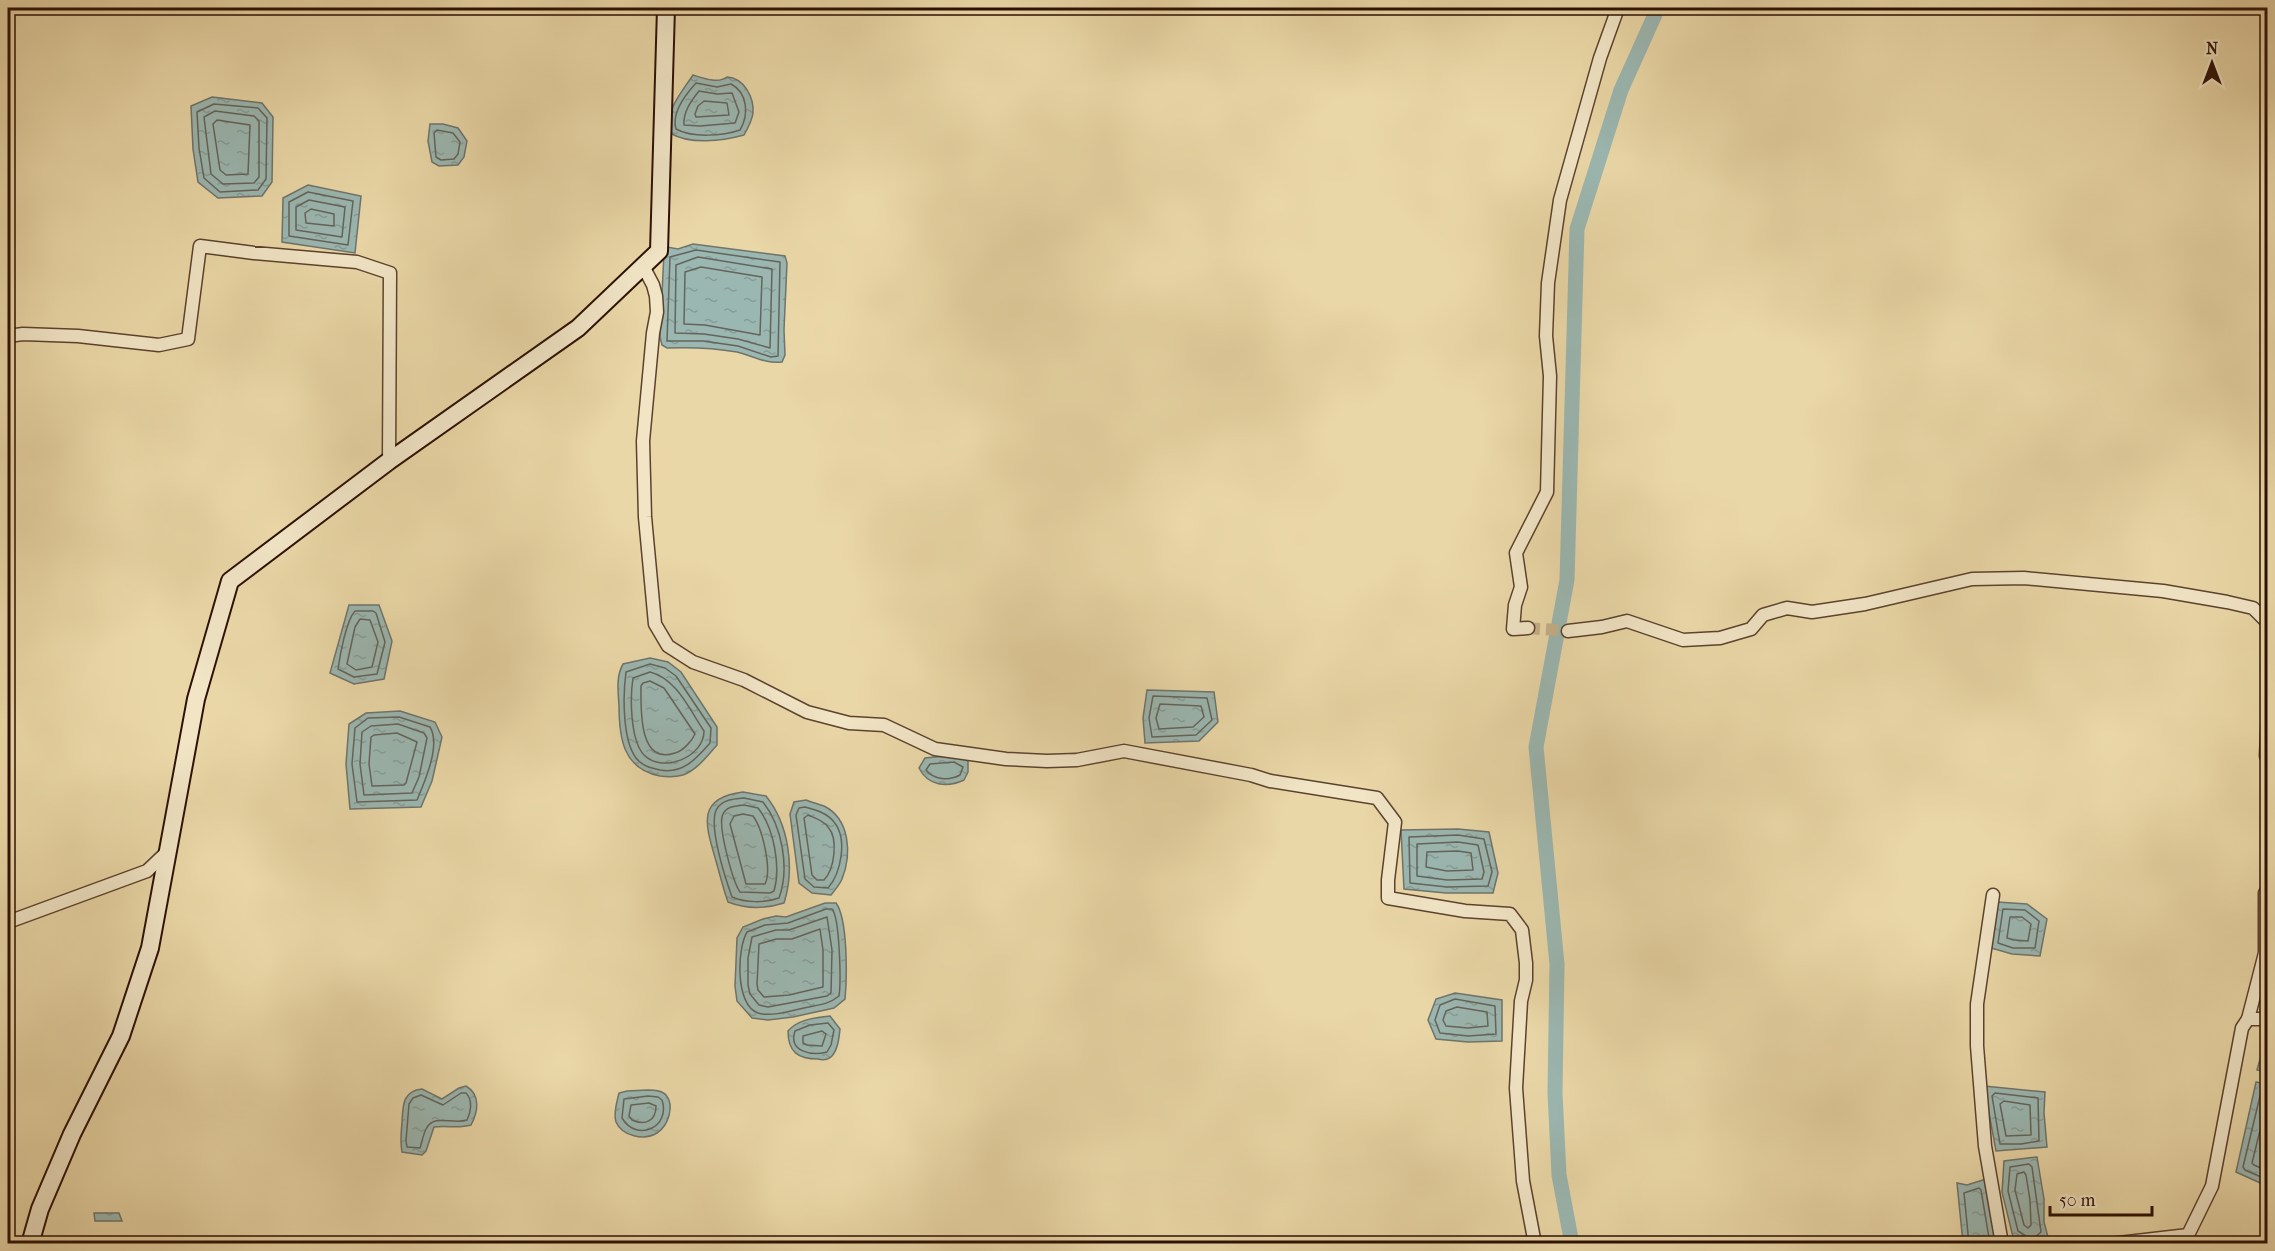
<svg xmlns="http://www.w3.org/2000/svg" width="2275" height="1251" font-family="'IM FELL French Canon',serif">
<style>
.water{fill:url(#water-ripples);stroke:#6f746c;stroke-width:1.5}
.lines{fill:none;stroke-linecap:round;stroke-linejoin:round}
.shore{stroke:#64645b;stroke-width:1.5}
.canal{stroke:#9bb7b1;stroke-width:15}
.street-tunnel{stroke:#c4af87;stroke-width:12;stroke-dasharray:12 6;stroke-linecap:butt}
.street-casing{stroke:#5c422e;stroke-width:15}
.secondary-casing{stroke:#2c1005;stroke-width:20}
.street{stroke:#f1e5c6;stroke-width:12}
.secondary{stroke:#f1e5c6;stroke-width:16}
</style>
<defs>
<pattern id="water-ripples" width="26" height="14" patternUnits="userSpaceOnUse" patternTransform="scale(1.5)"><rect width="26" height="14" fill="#9bb7b1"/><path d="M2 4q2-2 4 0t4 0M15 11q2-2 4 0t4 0" fill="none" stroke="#869c97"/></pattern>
</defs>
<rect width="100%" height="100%" fill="#ead7a7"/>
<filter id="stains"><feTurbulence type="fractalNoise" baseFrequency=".00333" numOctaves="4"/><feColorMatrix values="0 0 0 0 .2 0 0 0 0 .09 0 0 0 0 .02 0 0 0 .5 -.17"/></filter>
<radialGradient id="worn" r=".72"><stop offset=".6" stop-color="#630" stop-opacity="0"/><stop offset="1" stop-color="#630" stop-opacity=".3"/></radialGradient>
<!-- water -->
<g class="water">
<path d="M 693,75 C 703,78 718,84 727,77 C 744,78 754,97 753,113 C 752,121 748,128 744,135 C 722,141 690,145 670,133 C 664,111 682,92 693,75 Z"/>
<path d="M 212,97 L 262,103 L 273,117 L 272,182 L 262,196 L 218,198 L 198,182 L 193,149 L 191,106 Z"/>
<path d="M 430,124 L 443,124 L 458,128 L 467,141 L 464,157 L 458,165 L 439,166 L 432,162 L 428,141 Z"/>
<path d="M 308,185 L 361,196 L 355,253 L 282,242 L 283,198 Z"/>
<path d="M 693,244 L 785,256 L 787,263 L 784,330 L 785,355 L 782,362 C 765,364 753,356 737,352 C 714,348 691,347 667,348 L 662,345 L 660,337 L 664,252 L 667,247 L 678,249 Z"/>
<path d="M 349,605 L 379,605 L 392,641 L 384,679 L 354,684 L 330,673 Z"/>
<path d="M 650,658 L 668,662 L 681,672 L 717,727 L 717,745 C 707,756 697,770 683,775 C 676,777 667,777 660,776 C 623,769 619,738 619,705 C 618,692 616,676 623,664 Z"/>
<path d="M 1147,690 L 1214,692 L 1218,722 L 1199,741 L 1145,743 L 1143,718 Z"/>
<path d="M 400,711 L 435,722 L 442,737 L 432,781 L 421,807 L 350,809 L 346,764 L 349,724 L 366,713 Z"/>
<path d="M 956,755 L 968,761 L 968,772 L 964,780 C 947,788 928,786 919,768 L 925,758 Z"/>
<path d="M 743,792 L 766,796 C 789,825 795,868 784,903 C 765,909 746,909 728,902 C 723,888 720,875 716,861 C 706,826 695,798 743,792 Z"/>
<path d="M 806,800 C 811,802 818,804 824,806 C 850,819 852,854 842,879 C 840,884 835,890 831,895 L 812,893 L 799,883 L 790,814 L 794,802 Z"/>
<path d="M 1458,829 L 1489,832 L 1498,873 L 1493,893 L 1446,893 L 1404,889 L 1401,830 Z"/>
<path d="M 1997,902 L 2027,904 L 2047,919 L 2040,956 L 2012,954 L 1991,948 Z"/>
<path d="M 825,903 L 836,903 C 848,919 847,978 845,999 L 834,1008 L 793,1017 L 768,1020 L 752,1018 L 737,1001 L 735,986 L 737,938 L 743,927 L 763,919 L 776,916 L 786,917 Z"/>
<path d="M 1455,993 L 1502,1000 L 1502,1041 L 1468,1042 L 1436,1039 L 1428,1020 L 1436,999 Z"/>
<path d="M 830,1016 L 840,1029 C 839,1038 838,1049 832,1056 C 828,1060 822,1060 818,1059 C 798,1059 788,1052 788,1031 C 798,1019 815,1018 830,1016 Z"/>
<path d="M 2267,1035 L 2268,1072 L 2267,1072 L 2257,1070 Z"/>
<path d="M 2256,1082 L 2267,1084 L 2267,1186 L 2236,1172 Z"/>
<path d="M 466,1086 C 481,1095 478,1112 471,1125 C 457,1129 448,1125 434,1127 L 426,1151 L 422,1155 L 402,1152 C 400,1142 401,1133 402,1122 C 403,1106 402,1091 422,1089 L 442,1099 L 459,1088 Z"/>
<path d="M 1984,1086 L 2045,1092 L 2044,1113 L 2047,1147 L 1996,1151 Z"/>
<path d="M 648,1090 C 654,1090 662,1090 666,1095 C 675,1106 668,1126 657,1133 C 644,1141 622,1136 616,1122 C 613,1113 617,1102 619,1093 L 627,1091 Z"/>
<path d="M 2037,1157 L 2044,1199 L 2044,1222 L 2048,1237 L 2032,1243 L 2013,1237 L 2002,1192 L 2004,1161 Z"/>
<path d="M 1986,1179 L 1996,1243 L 1963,1243 L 1957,1183 L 1967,1185 Z"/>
<path d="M 94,1213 L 119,1213 L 122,1221 L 95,1221 Z"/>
</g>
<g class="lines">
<!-- shore -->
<g class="shore">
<path d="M 696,83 L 717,87 L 731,84 C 748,93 749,115 740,130 C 723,136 692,138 676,129 C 671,113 686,94 696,83 Z"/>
<path d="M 699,91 L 717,94 L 732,93 L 739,112 L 735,123 L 700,126 L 684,125 C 683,112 691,101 699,91 Z"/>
<path d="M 704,101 L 727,103 L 729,115 L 696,117 L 695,114 L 698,106 Z"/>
<path d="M 214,104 L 258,108 L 267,118 L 266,179 L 258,190 L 220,192 L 204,178 L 199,148 L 197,112 Z"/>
<path d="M 215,111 L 254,116 L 259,121 L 259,177 L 254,183 L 223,184 L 211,174 L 204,117 Z"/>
<path d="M 217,120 L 250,125 L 248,174 L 226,175 L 220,170 L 213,124 Z"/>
<path d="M 437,130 L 453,133 L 460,142 L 458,154 L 454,159 L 441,160 L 436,157 L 434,133 Z"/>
<path d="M 308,192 L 353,201 L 348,245 L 289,236 L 289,202 Z"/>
<path d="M 309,200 L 345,207 L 342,237 L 296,230 L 296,207 Z"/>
<path d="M 311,209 L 334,214 L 334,226 L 306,223 L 305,213 Z"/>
<path d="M 696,250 L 780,262 L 778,356 L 771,357 L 738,346 L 703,341 L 667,341 L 670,257 Z"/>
<path d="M 698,257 L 772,269 L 770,348 L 738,339 L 704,334 L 675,333 L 676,265 Z"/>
<path d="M 701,267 L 762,277 L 760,335 L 705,325 L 684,324 L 685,272 Z"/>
<path d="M 355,611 L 373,611 L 376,613 L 385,642 L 377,674 L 354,677 L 338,669 C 340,655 346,621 355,611 Z"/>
<path d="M 360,619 L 370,620 L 378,642 L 372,667 L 356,670 L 347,664 L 355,627 Z"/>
<path d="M 650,664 L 665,668 L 676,676 L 711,728 L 710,743 C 696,759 683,774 660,770 C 651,768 642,766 636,758 C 622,739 623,694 626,672 Z"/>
<path d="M 650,672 C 677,679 689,709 704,731 C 704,757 663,774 644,755 C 630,740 630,697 633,678 Z"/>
<path d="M 650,681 L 664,688 L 695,734 C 692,741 683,751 675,753 C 638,766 641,707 641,686 L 643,683 Z"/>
<path d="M 1153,696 L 1207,698 L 1212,720 L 1196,735 L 1152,737 L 1149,718 Z"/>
<path d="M 1160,704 L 1201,706 L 1204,717 L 1193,727 L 1159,729 L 1156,718 Z"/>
<path d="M 399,717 L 430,727 C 441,745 425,781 417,800 L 357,802 L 352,764 L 355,728 L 368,718 Z"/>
<path d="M 398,724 L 424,733 L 427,738 L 419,777 L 412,793 L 364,795 L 360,764 L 362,732 L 371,726 Z"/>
<path d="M 397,733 L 417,742 L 406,783 L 404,785 L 372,786 L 369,764 L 371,737 L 374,735 Z"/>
<path d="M 954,762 L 963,767 L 960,775 C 949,781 934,780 926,770 L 930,764 Z"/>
<path d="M 744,798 L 763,802 C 782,826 790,868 779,898 C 765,903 746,903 732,897 C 726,880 706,821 718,807 C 725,799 734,799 744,798 Z"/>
<path d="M 744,805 L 758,808 C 774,828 781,867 774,891 L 770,893 L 740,892 C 733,882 717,825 723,814 C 727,806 736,806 744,805 Z"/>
<path d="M 805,807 C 816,810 827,813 834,822 C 848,839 841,873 828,888 L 814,887 L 805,879 L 796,815 L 799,808 Z"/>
<path d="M 743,814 L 753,816 C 763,829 772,871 765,884 L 746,884 L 730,824 L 734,816 Z"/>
<path d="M 808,815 C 815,818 823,820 828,827 C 839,839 834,870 824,880 L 817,880 L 812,875 L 804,818 Z"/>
<path d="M 1458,835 L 1484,839 L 1492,872 L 1488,886 L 1447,887 L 1410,883 L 1409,837 Z"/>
<path d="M 1458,842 L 1478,845 L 1484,872 L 1482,879 L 1447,880 L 1417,876 L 1417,844 Z"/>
<path d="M 1458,851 L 1471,853 L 1473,870 L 1447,871 L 1426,867 L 1427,852 Z"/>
<path d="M 826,909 L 832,909 C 840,918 841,983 839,996 C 828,1005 817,1005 804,1008 C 791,1011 771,1017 758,1013 C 735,1005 737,949 747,932 L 765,925 L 788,923 Z"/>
<path d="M 2003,909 L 2025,910 L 2039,921 L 2035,948 L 2013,948 L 1998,943 Z"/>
<path d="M 827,917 L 832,950 L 831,993 L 827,996 L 768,1007 L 759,1005 L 750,994 L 748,985 L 748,958 L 752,937 L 776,930 L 789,930 Z"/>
<path d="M 2010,917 L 2022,917 L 2031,924 L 2028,941 L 2014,940 L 2007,938 Z"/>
<path d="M 820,929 L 823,950 L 823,987 L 789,995 L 764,997 L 758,990 L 757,984 L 759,944 L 776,939 L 792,939 Z"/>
<path d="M 1455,999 L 1495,1006 L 1496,1034 L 1468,1036 L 1440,1033 L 1435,1020 L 1440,1005 Z"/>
<path d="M 1457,1007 L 1487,1012 L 1488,1026 L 1468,1028 L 1446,1026 L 1443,1020 L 1446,1011 Z"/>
<path d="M 828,1023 L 834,1030 L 831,1045 L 827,1052 C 812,1056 788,1052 795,1031 L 810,1025 Z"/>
<path d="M 822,1031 L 826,1034 L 822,1046 L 807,1045 L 803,1043 L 803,1036 Z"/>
<path d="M 2268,1090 L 2261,1092 L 2243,1167 L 2245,1170 L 2268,1180"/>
<path d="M 461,1093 L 466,1093 C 473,1100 471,1112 467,1120 C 453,1125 434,1113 426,1129 C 423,1135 422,1142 420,1148 L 407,1147 L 406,1141 L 409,1104 L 413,1098 L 421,1095 L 443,1105 Z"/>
<path d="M 1995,1093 L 2038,1098 L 2039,1141 L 2021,1144 L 2000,1144 L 1992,1096 Z"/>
<path d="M 648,1096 L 658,1097 L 662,1100 C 671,1127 637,1143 622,1118 L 624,1099 Z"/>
<path d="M 2268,1098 L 2252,1163 L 2254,1165 L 2268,1171"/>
<path d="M 2004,1101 L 2030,1105 L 2031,1135 L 2006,1136 L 2000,1104 Z"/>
<path d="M 649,1103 L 656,1106 C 656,1121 645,1126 632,1120 L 629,1116 L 631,1105 Z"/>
<path d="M 2029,1164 L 2032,1167 L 2041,1232 L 2032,1240 L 2018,1231 L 2008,1191 L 2010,1167 Z"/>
<path d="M 2024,1172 L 2026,1175 L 2030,1200 L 2031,1225 L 2028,1228 L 2024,1225 L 2015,1190 L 2017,1174 Z"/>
<path d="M 1969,1244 L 1964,1193 L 1979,1188 L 1981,1190 L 1990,1244"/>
</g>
<!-- canal -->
<path class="canal" d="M 1572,1244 L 1559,1175 L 1555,1093 L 1557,964 L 1536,747 L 1567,580 L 1577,229 L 1621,90 L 1658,8"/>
<!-- street-tunnel -->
<path class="street-tunnel" d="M 1528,628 L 1568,631"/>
<!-- street casing -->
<g class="street-casing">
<g id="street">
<path d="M 643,266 L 653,285 L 656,296 L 657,312 L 653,333 L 643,441 L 645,517 L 655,624 L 668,646 L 693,662 L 744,680 L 807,712 L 849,723 L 884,725 L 935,749 L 1006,759 L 1047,761 L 1077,760 L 1124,751 L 1251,775 L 1270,781 L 1377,798 L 1395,822 L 1388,880 L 1388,898 L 1465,911 L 1510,914 L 1522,930 L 1526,963 L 1526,980 L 1521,1001 L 1516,1088 L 1523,1181 L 1535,1244"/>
<path d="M 8,336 L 23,334 L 78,336 L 159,345 L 188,339 L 200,246 L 254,253 L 357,262 L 390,273 L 389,461"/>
<path d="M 1528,628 L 1513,629 L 1515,605 L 1521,587 L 1516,553 L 1547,492 L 1550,376 L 1546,336 L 1548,283 L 1560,200 L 1600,58 L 1618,8"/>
<path d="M 1568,631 L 1602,627 L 1627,621 L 1683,640 L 1720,638 L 1751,629 L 1763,615 L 1787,608 L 1812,612 L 1865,604 L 1972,579 L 2024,578 L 2163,591 L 2227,602 L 2253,608 L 2268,623"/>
<path d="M 2268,714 L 2266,756 L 2268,758"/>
<path d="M 1993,895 L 1977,1004 L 1977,1046 L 1985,1146 L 2002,1244"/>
<path d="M 8,922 L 147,871 L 167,852"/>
<path d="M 2248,1019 L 2265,953 L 2265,893 L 2268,888"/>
<path d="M 2110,1244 L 2188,1235 L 2212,1186 L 2242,1028 L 2248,1019 L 2268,1019"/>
</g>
</g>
<!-- secondary casing -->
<g class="secondary-casing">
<path id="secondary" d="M 30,1244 L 40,1209 L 72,1134 L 121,1036 L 150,948 L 196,699 L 230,581 L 389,461 L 578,328 L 659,251 L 666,8"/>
</g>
<!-- street -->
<use href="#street" class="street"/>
<!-- secondary -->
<use href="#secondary" class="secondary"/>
</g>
<!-- margin -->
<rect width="2275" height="1251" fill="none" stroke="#ead7a7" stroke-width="30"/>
<rect x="9" y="9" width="2257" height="1233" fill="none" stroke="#2c1005" stroke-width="3"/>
<rect x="15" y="15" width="2245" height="1221" fill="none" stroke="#2c1005" stroke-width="1.5"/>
<!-- north arrow -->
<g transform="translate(2212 63)" stroke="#f1e5c6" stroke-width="4.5" paint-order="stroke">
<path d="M0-4.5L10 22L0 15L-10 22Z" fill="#2c1005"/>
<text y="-9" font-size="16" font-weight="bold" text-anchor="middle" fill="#2c1005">N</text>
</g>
<!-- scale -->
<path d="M2050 1206v9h102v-9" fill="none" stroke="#2c1005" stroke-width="3"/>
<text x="2059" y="1206" font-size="18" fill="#2c1005" stroke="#f1e5c6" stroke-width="4.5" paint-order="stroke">50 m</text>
<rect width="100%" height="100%" filter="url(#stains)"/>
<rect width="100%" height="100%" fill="url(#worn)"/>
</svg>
